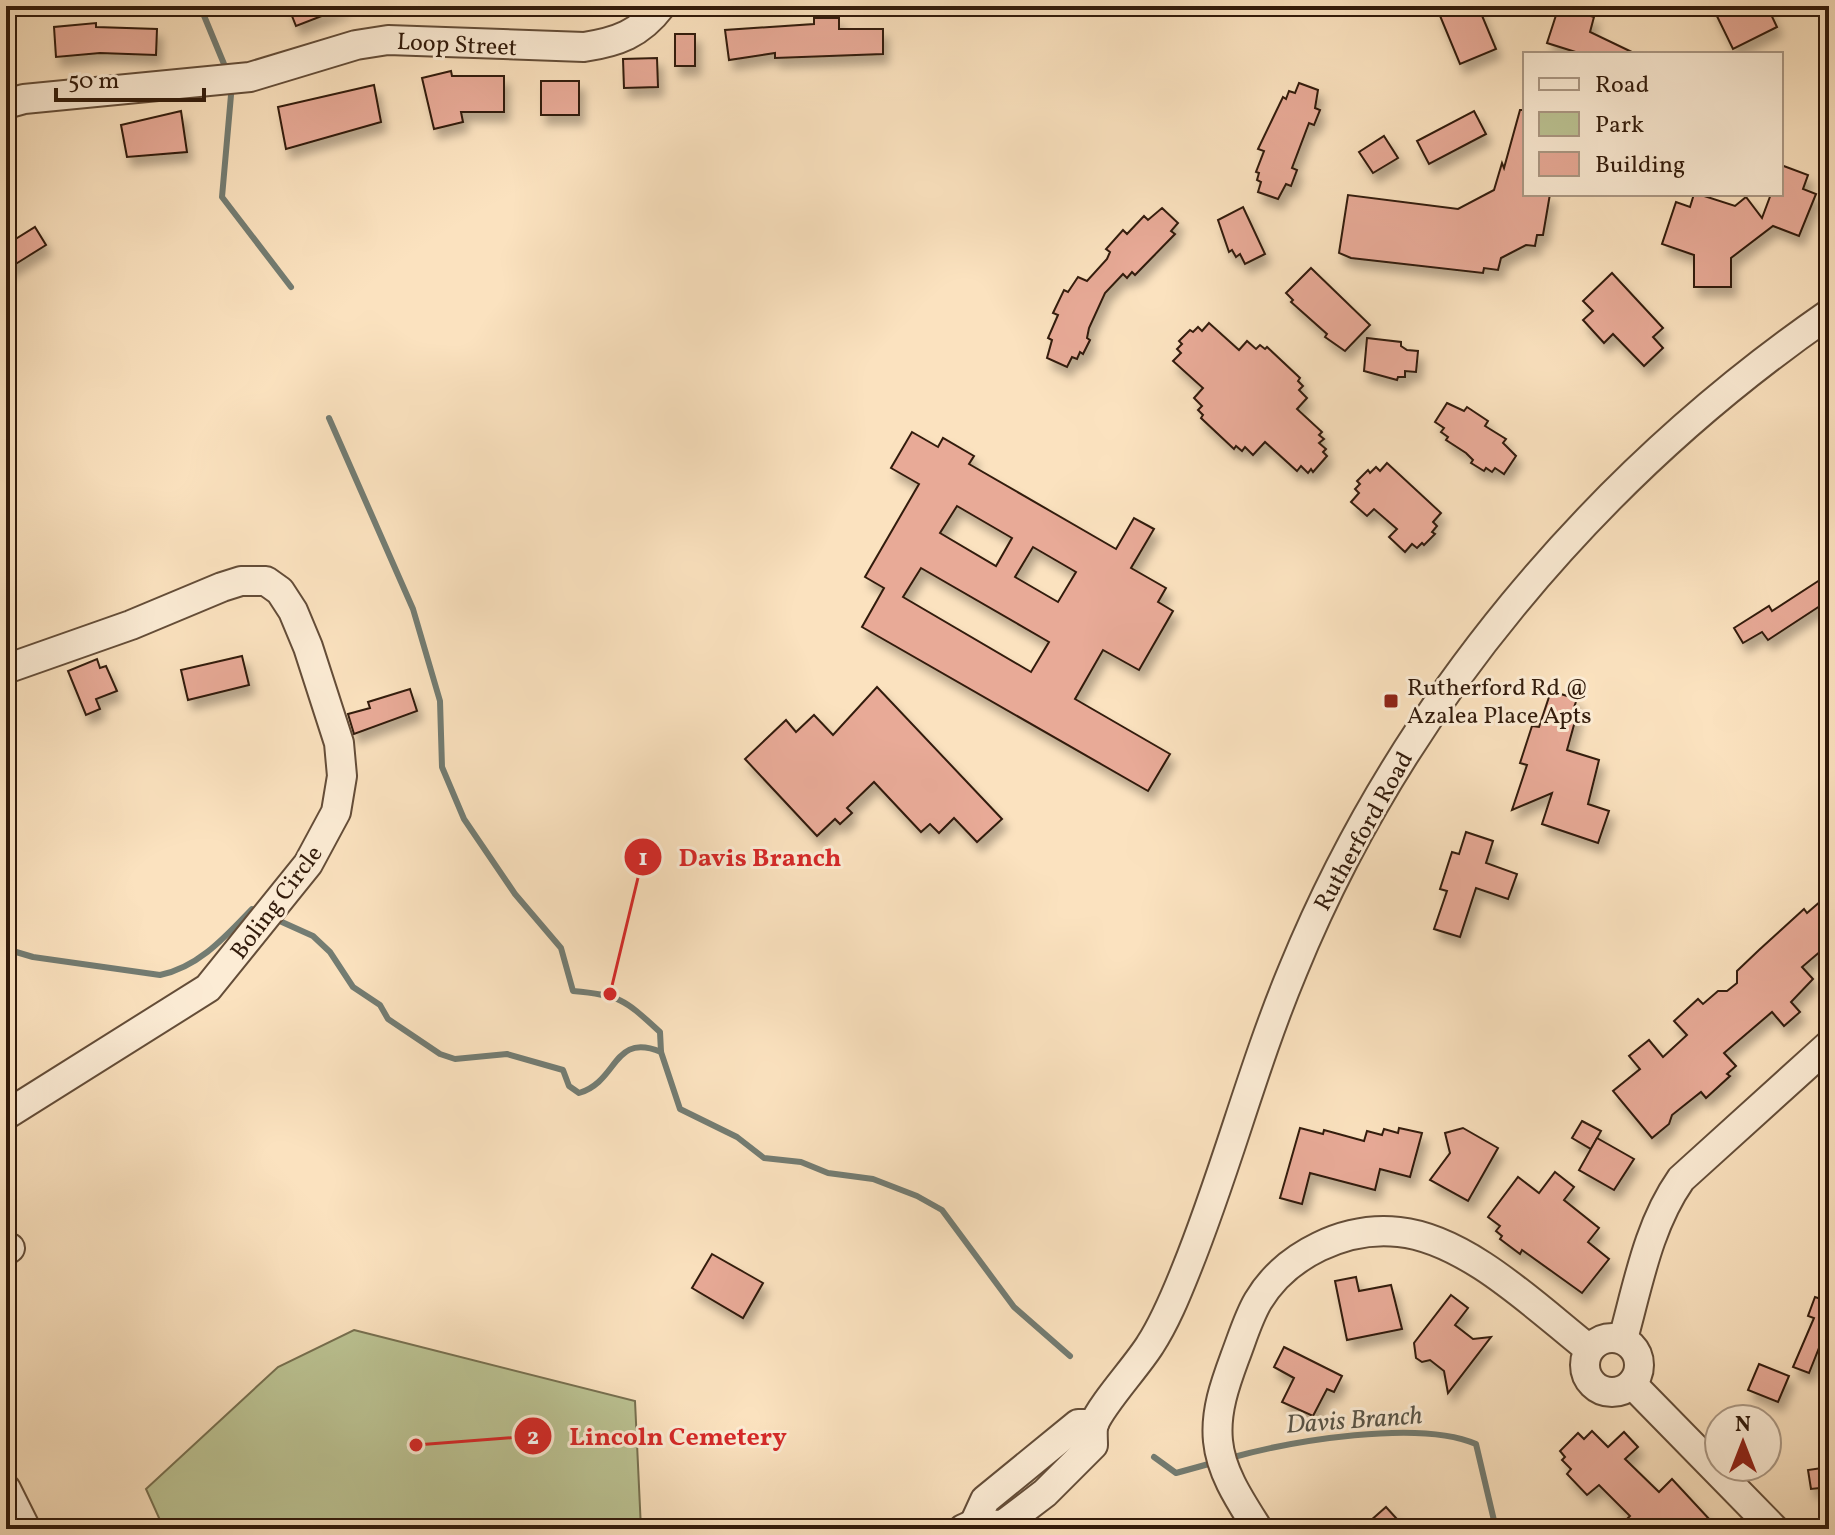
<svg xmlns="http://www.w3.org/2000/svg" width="1835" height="1535" font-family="Vollkorn,serif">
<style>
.green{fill:#bcc494;stroke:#777050;stroke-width:2}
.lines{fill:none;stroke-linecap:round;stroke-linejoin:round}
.stream{stroke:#737c72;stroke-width:6}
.building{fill:#e8aa97;stroke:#321b0b;stroke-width:2;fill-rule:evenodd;filter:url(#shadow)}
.minor-casing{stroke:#644d38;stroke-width:32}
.minor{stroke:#fcecd5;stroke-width:28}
.poi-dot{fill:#8f2418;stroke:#fcecd5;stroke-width:3}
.labels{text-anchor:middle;stroke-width:6;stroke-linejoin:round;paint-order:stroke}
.street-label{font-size:24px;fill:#321b0b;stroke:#fcecd5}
.poi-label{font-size:24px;fill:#321b0b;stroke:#fcecd5;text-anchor:start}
.water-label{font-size:26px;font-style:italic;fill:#585447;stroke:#fcecd5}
.leader{fill:none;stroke:#d62828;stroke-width:3}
.callout-dot{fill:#d62828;stroke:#fcecd5;stroke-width:3}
.mark-label{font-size:24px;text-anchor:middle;font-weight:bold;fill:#fff}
.callout-label{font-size:26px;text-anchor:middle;font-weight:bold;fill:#d62828;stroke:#fcecd5;stroke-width:6;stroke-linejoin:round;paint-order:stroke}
</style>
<defs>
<filter id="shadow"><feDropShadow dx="5" dy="9" stdDeviation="4" flood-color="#0004"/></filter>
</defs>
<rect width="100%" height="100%" fill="#fbe2bf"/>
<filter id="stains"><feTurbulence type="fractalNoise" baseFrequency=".0025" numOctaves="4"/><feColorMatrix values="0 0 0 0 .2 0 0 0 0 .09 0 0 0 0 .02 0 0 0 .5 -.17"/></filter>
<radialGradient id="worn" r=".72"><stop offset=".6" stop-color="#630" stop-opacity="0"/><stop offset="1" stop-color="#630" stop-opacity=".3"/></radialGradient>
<!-- green -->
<path class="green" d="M 354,1330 L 635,1401 L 641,1529 L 164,1529 L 146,1489 L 278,1367 Z"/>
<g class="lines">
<!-- stream -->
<g class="stream">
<path d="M 200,6 L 224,64"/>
<path d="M 231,95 L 222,197 L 291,287"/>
<path d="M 329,418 L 413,609 L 440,701 L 442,767 L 464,819 L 515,894 L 561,948 L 573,991 C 621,995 625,1000 660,1032 L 661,1052 L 680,1109 L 737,1137 L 764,1158 L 801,1162 L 828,1173 L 873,1179 L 917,1196 L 942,1210 L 1014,1307 L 1070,1356"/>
<path d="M 273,918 L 313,936 L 330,952 L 353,987 L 380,1005 L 388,1019 L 440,1054 L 455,1059 L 507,1054 L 563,1070 L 569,1086 L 579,1093 C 619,1081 612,1032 661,1052"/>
<path d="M 6,949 L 33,957 L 160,975 C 199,967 226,936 252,909 L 259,912"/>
<path d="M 1154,1457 L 1176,1473 L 1216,1462"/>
<path d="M 1230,1458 C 1291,1441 1419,1419 1476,1444 L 1496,1529"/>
</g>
</g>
<!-- building -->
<g class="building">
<path d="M 288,6 L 345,6 L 345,7 L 296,26 Z"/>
<path d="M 1449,6 L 1478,6 L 1496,49 L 1460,64 L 1438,11 Z"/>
<path d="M 1559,6 L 1594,17 L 1590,32 L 1636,54 L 1582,54 L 1547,43 Z"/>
<path d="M 1712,6 L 1767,6 L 1777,27 L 1733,49 Z"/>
<path d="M 814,18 L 839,18 L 839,29 L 883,29 L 883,54 L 775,58 L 775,53 L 729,60 L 725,30 L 814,24 Z"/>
<path d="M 96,23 L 96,27 L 157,29 L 156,55 L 100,53 L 56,57 L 54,27 Z"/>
<rect x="675" y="34" width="20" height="32"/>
<path d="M 657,58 L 658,87 L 624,88 L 623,59 Z"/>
<path d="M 451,71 L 452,76 L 504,76 L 504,112 L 461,112 L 463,122 L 434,129 L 422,78 Z"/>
<rect x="541" y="81" width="38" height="34"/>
<path d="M 1299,83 L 1318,90 L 1315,108 L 1320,110 L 1314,125 L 1309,123 L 1292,168 L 1297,170 L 1291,186 L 1286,184 L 1278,199 L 1258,192 L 1261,182 L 1257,180 L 1259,173 L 1256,172 L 1264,151 L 1258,149 L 1283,97 L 1286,99 L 1289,91 L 1295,93 Z"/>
<path d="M 374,85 L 381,122 L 286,149 L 278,107 Z"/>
<path d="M 1520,110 L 1525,110 L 1525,194 L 1550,194 L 1543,235 L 1537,235 L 1535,246 L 1526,245 L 1501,258 L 1498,270 L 1484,268 L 1483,273 L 1351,258 L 1339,253 L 1348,195 L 1458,209 L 1494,190 L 1502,163 L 1504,168 Z"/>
<path d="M 181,111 L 187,152 L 127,157 L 121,125 Z"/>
<path d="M 1474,111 L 1486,134 L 1429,164 L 1417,141 Z"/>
<path d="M 1384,136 L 1398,158 L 1373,173 L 1359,152 Z"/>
<path d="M 1781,165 L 1808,175 L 1803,189 L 1816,194 L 1799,236 L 1773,226 L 1731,258 L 1731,287 L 1694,287 L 1694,255 L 1662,244 L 1676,202 L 1690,207 L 1694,194 L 1698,194 L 1735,206 L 1746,197 L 1762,218 L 1771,194 L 1781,194 Z"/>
<path d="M 1243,207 L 1265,254 L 1245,264 L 1240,254 L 1236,257 L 1232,250 L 1229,252 L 1218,220 Z"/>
<path d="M 1162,208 L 1178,223 L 1171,231 L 1175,234 L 1135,275 L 1132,272 L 1127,278 L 1123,274 L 1105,293 L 1089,328 L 1087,338 L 1090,340 L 1083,354 L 1080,352 L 1077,359 L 1072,357 L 1067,367 L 1047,358 L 1052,340 L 1048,338 L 1058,315 L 1053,313 L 1064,290 L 1068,292 L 1078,277 L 1087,281 L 1107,259 L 1110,252 L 1106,249 L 1123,230 L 1127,234 L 1144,216 L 1148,220 Z"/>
<path d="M 35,227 L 46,245 L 6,270 L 6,245 Z"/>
<path d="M 1311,268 L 1370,325 L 1345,351 L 1325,337 L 1327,334 L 1291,302 L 1293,300 L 1286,293 Z"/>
<path d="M 1612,273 L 1663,328 L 1653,337 L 1663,348 L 1644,366 L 1613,334 L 1604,343 L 1583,320 L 1593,311 L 1583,301 Z"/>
<path d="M 1209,323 L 1239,350 L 1247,341 L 1256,349 L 1260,345 L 1265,349 L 1267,347 L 1300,378 L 1298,381 L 1303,386 L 1299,390 L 1307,398 L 1297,409 L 1322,432 L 1319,435 L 1324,439 L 1319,443 L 1326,449 L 1323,452 L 1327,456 L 1313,472 L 1311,469 L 1308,473 L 1301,466 L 1297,471 L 1265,442 L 1253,455 L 1245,447 L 1242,451 L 1236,446 L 1234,449 L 1201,418 L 1203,415 L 1198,410 L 1202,406 L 1194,398 L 1203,388 L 1173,361 L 1181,353 L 1177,349 L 1182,344 L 1179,341 L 1190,330 L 1193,332 L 1198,327 L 1202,331 Z"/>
<path d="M 1367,338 L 1401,342 L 1401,346 L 1407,350 L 1418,351 L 1416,372 L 1405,371 L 1405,377 L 1398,377 L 1397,380 L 1364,371 Z"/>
<path d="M 1447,403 L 1464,411 L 1467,407 L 1488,421 L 1485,426 L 1506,439 L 1503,443 L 1516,456 L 1504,474 L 1495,468 L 1492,472 L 1486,468 L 1484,471 L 1471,463 L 1473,460 L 1466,453 L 1446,440 L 1448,437 L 1441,432 L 1444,428 L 1435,422 Z"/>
<path d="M 912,432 L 938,447 L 943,438 L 974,456 L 969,464 L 1116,549 L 1134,518 L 1154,529 L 1131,568 L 1166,588 L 1158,602 L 1173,611 L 1139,670 L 1103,650 L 1075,699 L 1170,754 L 1148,791 L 862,627 L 884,588 L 865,577 L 919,484 L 891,468 ZM 957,506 L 1012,538 L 996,566 L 940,533 ZM 1033,547 L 1076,572 L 1058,602 L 1015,577 ZM 921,568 L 1049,642 L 1031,672 L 903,597 Z"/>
<path d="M 1387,463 L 1441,513 L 1433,522 L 1437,526 L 1432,532 L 1435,534 L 1424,545 L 1422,543 L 1417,548 L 1412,544 L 1405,552 L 1389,537 L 1397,529 L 1374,509 L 1367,516 L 1351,502 L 1359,493 L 1355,489 L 1360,484 L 1357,481 L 1368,470 L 1370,473 L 1376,467 L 1380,471 Z"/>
<path d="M 1829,574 L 1829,600 L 1768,640 L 1762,632 L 1743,643 L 1734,628 L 1769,606 L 1772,611 Z"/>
<path d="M 242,656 L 249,685 L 188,700 L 181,670 Z"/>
<path d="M 97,659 L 100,668 L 106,666 L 117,691 L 96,699 L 100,709 L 86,715 L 68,671 Z"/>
<path d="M 877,687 L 1002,819 L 977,842 L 954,818 L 939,833 L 930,824 L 921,832 L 874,782 L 847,808 L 852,813 L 840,824 L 835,819 L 817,836 L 745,759 L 786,720 L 796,732 L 814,715 L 833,735 Z"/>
<path d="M 410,689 L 417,711 L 354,734 L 348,714 L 370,708 L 368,702 Z"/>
<path d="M 1551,691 L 1577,699 L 1572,713 L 1577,714 L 1567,750 L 1599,760 L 1588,804 L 1609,811 L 1598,843 L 1542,824 L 1552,793 L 1512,810 L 1527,765 L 1520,763 L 1532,726 L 1539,727 Z"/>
<path d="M 1466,832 L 1493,841 L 1486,863 L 1517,874 L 1508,899 L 1476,888 L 1460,937 L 1434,929 L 1447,891 L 1440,889 L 1452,852 L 1459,854 Z"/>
<path d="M 1829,894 L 1829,944 L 1802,967 L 1813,979 L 1791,1002 L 1800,1012 L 1784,1026 L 1772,1012 L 1724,1053 L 1736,1066 L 1727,1074 L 1730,1076 L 1706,1098 L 1701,1092 L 1672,1115 L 1669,1124 L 1652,1138 L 1613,1091 L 1640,1069 L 1629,1056 L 1649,1040 L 1663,1057 L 1687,1035 L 1674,1021 L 1698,999 L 1703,1004 L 1718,991 L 1727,991 L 1737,983 L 1737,971 L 1759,950 L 1804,909 L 1807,913 Z"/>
<path d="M 1582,1121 L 1601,1131 L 1591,1149 L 1572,1138 Z"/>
<path d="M 1300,1128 L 1323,1134 L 1324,1130 L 1364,1141 L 1367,1131 L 1382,1135 L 1384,1129 L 1398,1133 L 1399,1128 L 1422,1133 L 1410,1177 L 1380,1169 L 1375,1190 L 1310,1173 L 1302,1204 L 1280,1198 Z"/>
<path d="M 1463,1128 L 1498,1148 L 1468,1201 L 1430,1180 L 1450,1153 L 1445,1133 Z"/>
<path d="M 1597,1138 L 1634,1159 L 1614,1190 L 1579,1170 Z"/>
<path d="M 1555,1172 L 1574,1187 L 1564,1200 L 1599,1228 L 1588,1242 L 1609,1259 L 1582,1293 L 1522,1250 L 1520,1254 L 1500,1239 L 1502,1236 L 1496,1231 L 1500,1226 L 1488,1217 L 1518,1177 L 1539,1193 Z"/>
<path d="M 712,1254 L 763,1283 L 743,1318 L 692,1288 Z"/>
<path d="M 1356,1277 L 1359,1291 L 1391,1285 L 1402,1329 L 1347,1340 L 1335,1281 Z"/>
<path d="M 1829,1282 L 1829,1347 L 1821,1343 L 1809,1373 L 1793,1367 L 1814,1318 L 1808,1316 L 1815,1297 L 1821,1299 Z"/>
<path d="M 1451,1295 L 1468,1308 L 1455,1325 L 1473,1339 L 1491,1337 L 1448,1393 L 1444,1371 L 1430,1360 L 1422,1362 L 1416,1358 L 1414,1343 Z"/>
<path d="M 1284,1347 L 1342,1376 L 1334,1392 L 1327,1389 L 1313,1416 L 1282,1402 L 1294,1378 L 1274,1367 Z"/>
<path d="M 1759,1364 L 1789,1376 L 1778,1402 L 1748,1390 Z"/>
<path d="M 1592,1431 L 1608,1447 L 1624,1432 L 1638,1447 L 1625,1459 L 1659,1492 L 1672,1479 L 1710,1520 L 1700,1529 L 1617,1529 L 1630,1516 L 1599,1485 L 1587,1495 L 1567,1474 L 1571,1469 L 1562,1460 L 1565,1457 L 1560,1451 L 1578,1433 L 1584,1439 Z"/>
<path d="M 1829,1467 L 1829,1487 L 1811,1489 L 1808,1470 Z"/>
<path d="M 1386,1507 L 1406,1529 L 1361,1529 Z"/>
</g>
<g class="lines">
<!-- minor casing -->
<g class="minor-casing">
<g id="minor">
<path d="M 6,104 L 24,99 L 250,77 L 356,45 L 388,40 L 584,47 C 617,42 640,34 661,6"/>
<path d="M 6,669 L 131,625 L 222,587 L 241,581 L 266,581 L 280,591 L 293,611 L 308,647 L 339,743 L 342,776 L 336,812 L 308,864 L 208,988 L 6,1115"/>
<path d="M 6,1251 L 10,1248"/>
<circle cx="1612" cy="1365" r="27"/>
<path d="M 1623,1339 C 1638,1285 1648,1226 1681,1179 L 1829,1045"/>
<path d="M 1632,1384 L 1774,1529"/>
<path d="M 6,1489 L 26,1529"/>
<path d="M 974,1524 L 985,1500 L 1078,1424 L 1094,1424"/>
<path d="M 963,1529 L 974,1524 L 1003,1525 L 1045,1493 L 1093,1445 C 1093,1439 1092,1429 1094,1424 C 1101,1405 1137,1366 1150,1345 C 1165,1322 1176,1295 1186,1270 C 1226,1172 1252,1068 1293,970 C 1401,706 1595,476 1829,314"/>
<path d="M 1258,1529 C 1241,1502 1221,1473 1218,1441 C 1215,1412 1225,1384 1235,1357 C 1242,1339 1248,1318 1258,1301 C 1286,1254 1346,1226 1399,1232 C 1467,1239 1537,1308 1589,1349"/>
</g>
</g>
<!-- minor -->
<use href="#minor" class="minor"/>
</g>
<!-- markers -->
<rect class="poi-dot" x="1383" y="693" width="16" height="16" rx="4"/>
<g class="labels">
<!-- street labels -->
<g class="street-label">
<text transform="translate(457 44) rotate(3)" y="8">Loop Street</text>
<text transform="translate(1363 831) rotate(-61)" y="8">Rutherford Road</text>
<text transform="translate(276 902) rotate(-53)" y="8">Boling Circle</text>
</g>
<!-- poi labels -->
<g class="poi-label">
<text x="1407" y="695">Rutherford Rd @<tspan x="1407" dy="28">Azalea Place Apts</tspan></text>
</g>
<!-- water labels -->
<g class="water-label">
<text transform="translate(1354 1419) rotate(-4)" y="9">Davis Branch</text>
</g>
</g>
<!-- callouts -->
<path class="leader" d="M610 994L643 857M416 1445L533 1436"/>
<g class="callout-dot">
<circle cx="610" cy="994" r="8"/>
<circle cx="416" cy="1445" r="8"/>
<circle cx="643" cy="857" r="20"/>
<circle cx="533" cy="1436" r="20"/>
</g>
<g class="mark-label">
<text x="643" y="865">1</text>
<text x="533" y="1444">2</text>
</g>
<g class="callout-label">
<text x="760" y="866">Davis Branch</text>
<text x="678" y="1445">Lincoln Cemetery</text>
</g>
<!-- margin -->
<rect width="1835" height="1535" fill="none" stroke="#fbe2bf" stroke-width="32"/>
<rect x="8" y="8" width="1819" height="1519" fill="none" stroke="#321b0b" stroke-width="4"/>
<rect x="16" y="16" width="1803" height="1503" fill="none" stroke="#321b0b" stroke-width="2"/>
<!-- legend -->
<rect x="1523" y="52" width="260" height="144" fill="#fcecd5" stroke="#ab9884" stroke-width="2"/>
<rect x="1539" y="78" width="40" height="12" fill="#fcecd5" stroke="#ab9884" stroke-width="2"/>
<text x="1595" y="92" font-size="24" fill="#321b0b">Road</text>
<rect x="1539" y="112" width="40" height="24" fill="#bcc494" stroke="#ab9884" stroke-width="2"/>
<text x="1595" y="132" font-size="24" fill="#321b0b">Park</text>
<rect x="1539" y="152" width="40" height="24" fill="#e8aa97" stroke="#ab9884" stroke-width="2"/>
<text x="1595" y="172" font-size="24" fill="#321b0b">Building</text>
<!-- north arrow -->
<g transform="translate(1743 1443)"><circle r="38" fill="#fcecd5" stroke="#ab9884" stroke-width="2"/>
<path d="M0-6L14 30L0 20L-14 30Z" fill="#8f2418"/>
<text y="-12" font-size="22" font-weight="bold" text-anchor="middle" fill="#321b0b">N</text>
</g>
<!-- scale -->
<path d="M56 88v12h148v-12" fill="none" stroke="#321b0b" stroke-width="4"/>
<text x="68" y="88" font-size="24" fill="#321b0b" stroke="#fcecd5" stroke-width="6" paint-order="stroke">50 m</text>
<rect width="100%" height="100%" filter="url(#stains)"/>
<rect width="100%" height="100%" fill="url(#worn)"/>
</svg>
